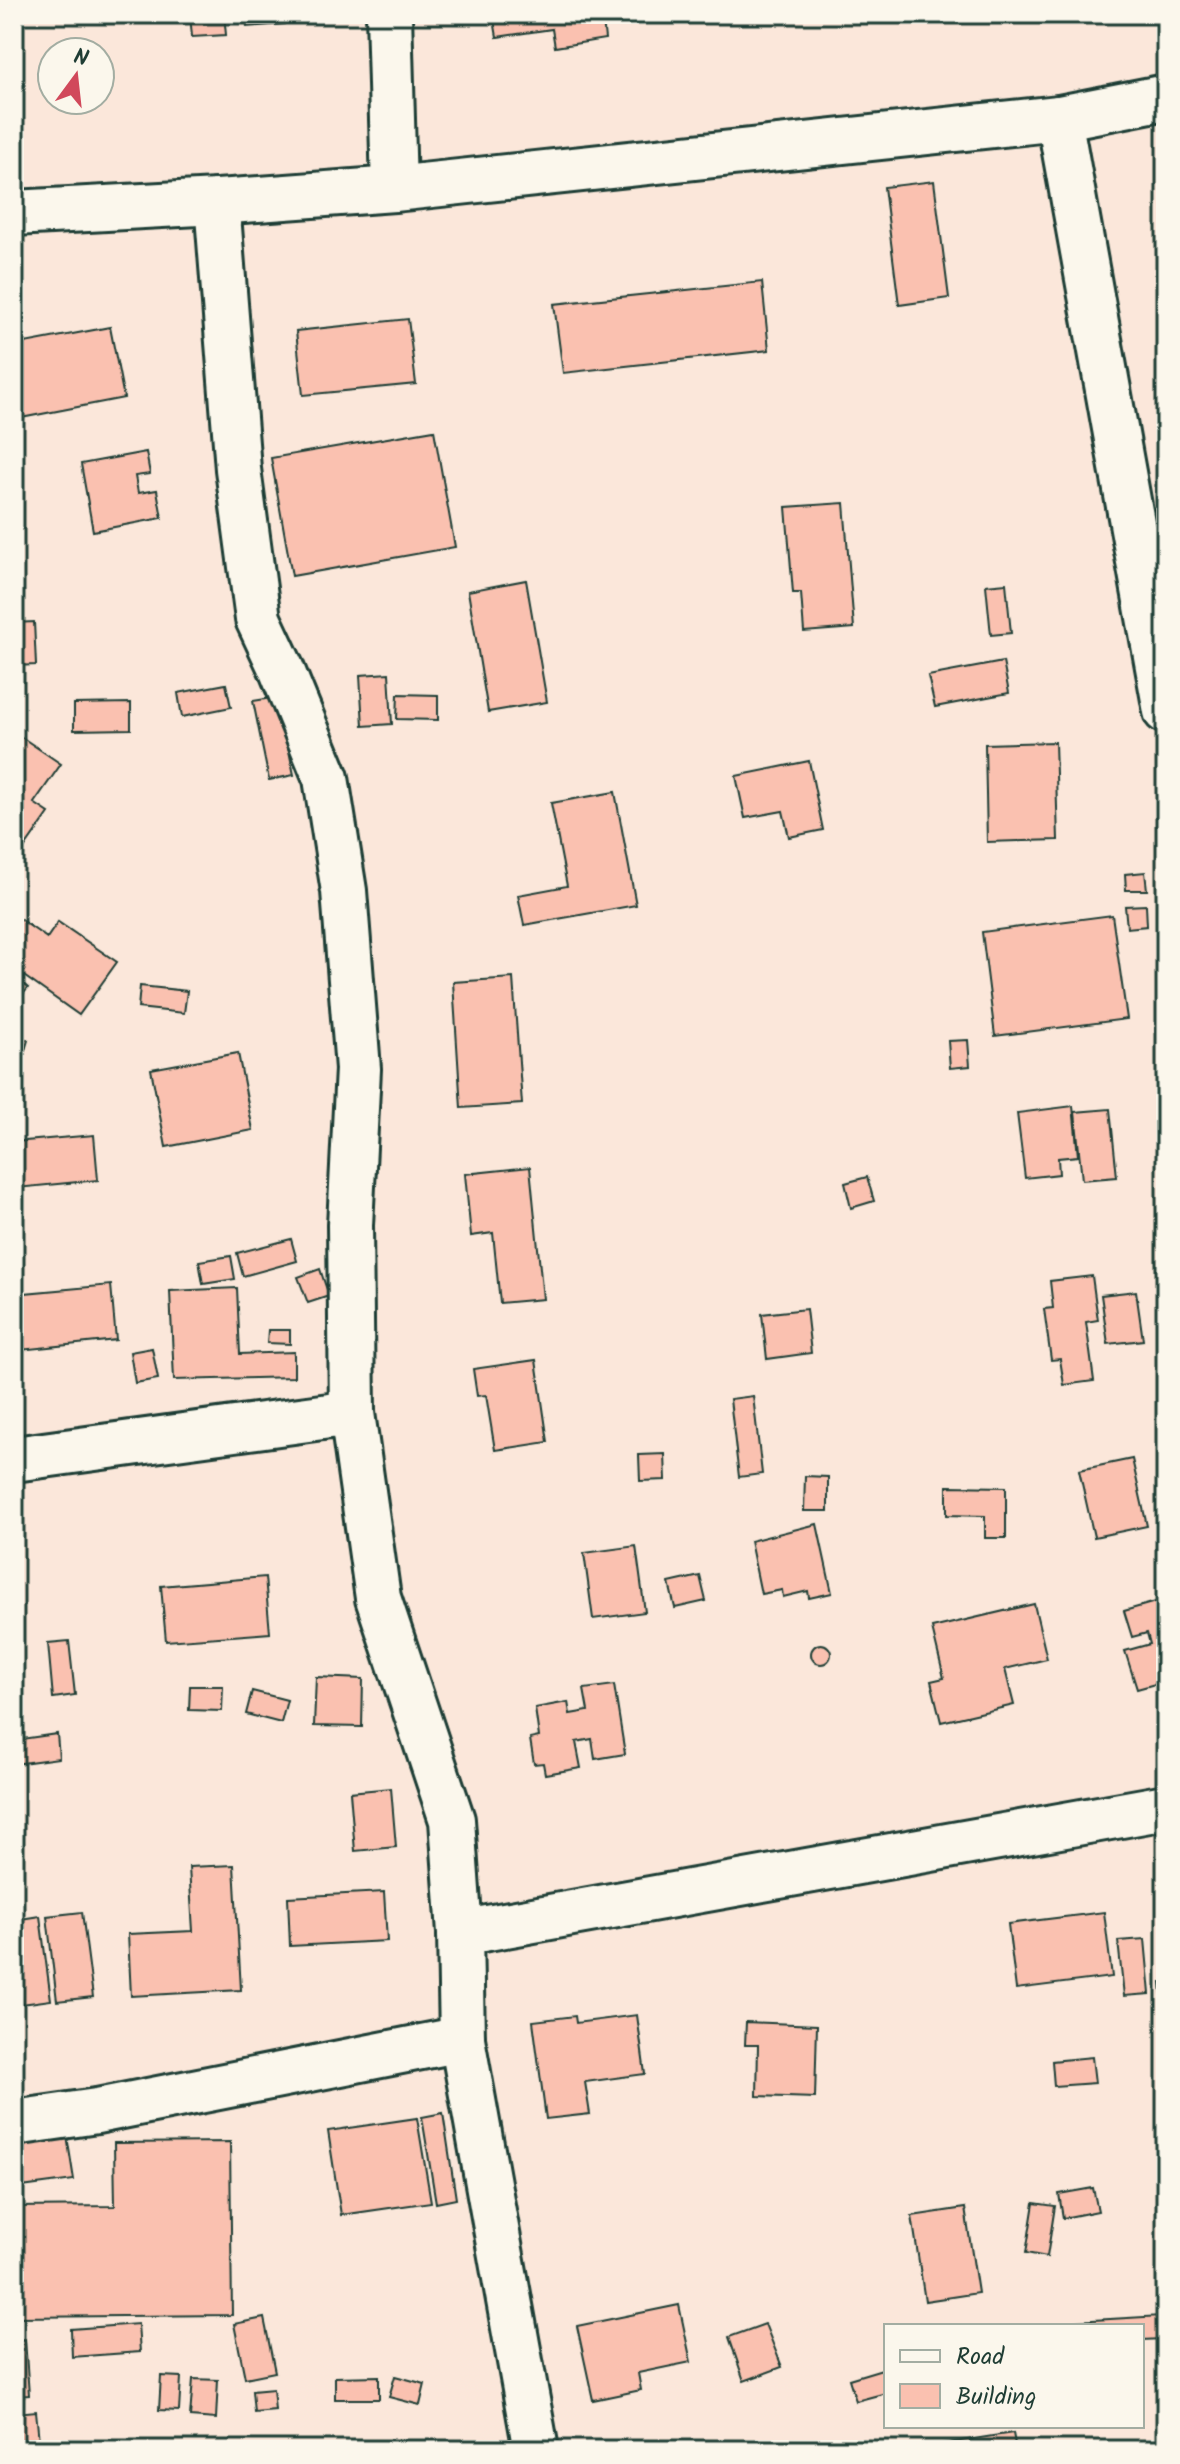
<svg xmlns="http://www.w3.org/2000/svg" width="1180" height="2464" font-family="Kalam,sans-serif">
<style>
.building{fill:#fac1b0;stroke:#1f3d34;stroke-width:2}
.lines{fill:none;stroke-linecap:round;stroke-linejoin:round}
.minor-casing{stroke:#1f3d34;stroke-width:50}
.minor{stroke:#fbf7ec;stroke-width:44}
</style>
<rect width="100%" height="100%" fill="#fbe7da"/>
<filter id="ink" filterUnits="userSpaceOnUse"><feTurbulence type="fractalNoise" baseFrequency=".0125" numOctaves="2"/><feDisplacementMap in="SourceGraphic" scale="16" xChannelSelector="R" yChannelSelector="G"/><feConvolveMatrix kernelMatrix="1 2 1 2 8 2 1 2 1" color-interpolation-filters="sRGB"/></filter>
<g filter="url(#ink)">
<!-- building -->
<g class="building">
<path d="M 190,14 L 224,14 L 226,35 L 192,37 Z"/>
<path d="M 246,14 L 283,14 L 284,24 L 247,27 Z"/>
<path d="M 493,14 L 631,14 L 631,16 L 603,21 L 605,39 L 555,47 L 552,29 L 497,37 Z"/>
<path d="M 934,181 L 949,298 L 899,305 L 884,187 Z"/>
<path d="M 762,282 L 769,350 L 563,373 L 554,304 Z"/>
<path d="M 408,319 L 416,384 L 303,395 L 296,331 Z"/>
<path d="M 110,327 L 124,398 L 21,418 L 14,381 L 14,345 Z"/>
<path d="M 434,430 L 455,547 L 292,576 L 271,458 Z"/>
<path d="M 146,452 L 150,474 L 135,476 L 138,493 L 157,490 L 162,518 L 93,531 L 81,464 Z"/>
<path d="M 844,503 L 854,628 L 804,632 L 801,593 L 793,593 L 786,507 Z"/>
<path d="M 526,580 L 547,702 L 488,712 L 468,591 Z"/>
<path d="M 1006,583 L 1011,633 L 991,635 L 986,585 Z"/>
<path d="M 34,622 L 36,665 L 14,666 L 14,623 Z"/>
<path d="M 1003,662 L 1009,693 L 935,707 L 928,676 Z"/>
<path d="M 389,673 L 392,724 L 363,726 L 360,675 Z"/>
<path d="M 226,684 L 231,707 L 182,717 L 178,693 Z"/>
<path d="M 398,694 L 438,695 L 438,720 L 397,719 Z"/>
<path d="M 278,697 L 294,775 L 269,780 L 253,701 Z"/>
<path d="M 131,703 L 131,729 L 74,730 L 74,704 Z"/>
<path d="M 14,732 L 61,764 L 34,803 L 49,813 L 14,863 Z"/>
<path d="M 1055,742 L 1058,840 L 987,842 L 985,744 Z"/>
<path d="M 809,761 L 823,830 L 789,837 L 783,811 L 745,818 L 736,776 Z"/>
<path d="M 615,792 L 636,905 L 524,925 L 518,895 L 567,886 L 551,803 Z"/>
<path d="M 1145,872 L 1147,890 L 1126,890 L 1125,874 Z"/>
<path d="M 1146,905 L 1147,926 L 1127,928 L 1125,906 Z"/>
<path d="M 14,915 L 47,938 L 58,922 L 117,962 L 79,1015 L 14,969 Z"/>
<path d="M 1112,915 L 1127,1019 L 995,1036 L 982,932 Z"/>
<path d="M 14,976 L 28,988 L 17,1002 L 14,999 Z"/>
<path d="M 513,978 L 522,1104 L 461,1108 L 453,982 Z"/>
<path d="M 140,986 L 187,991 L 184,1013 L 138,1008 Z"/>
<path d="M 14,1035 L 28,1040 L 20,1067 L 14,1065 Z"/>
<path d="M 968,1040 L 970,1066 L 950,1068 L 948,1041 Z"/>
<path d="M 238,1053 L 253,1130 L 166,1147 L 151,1069 Z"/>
<path d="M 1073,1106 L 1078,1156 L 1058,1158 L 1059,1174 L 1025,1178 L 1017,1113 Z"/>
<path d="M 1110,1109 L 1117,1177 L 1082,1180 L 1075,1112 Z"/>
<path d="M 94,1135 L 98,1180 L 17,1188 L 14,1142 Z"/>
<path d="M 530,1167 L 543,1299 L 500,1303 L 493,1233 L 471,1236 L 465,1174 Z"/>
<path d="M 867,1177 L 874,1201 L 851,1208 L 845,1183 Z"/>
<path d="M 291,1239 L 297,1261 L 243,1276 L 237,1253 Z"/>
<path d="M 231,1256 L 235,1279 L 203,1284 L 199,1261 Z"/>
<path d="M 320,1269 L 329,1296 L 308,1303 L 298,1277 Z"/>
<path d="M 1092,1276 L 1098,1320 L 1086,1322 L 1094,1381 L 1064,1385 L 1060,1359 L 1051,1360 L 1044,1309 L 1053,1308 L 1050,1281 Z"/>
<path d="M 111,1285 L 116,1340 L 20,1350 L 14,1294 Z"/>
<path d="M 237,1288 L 240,1354 L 294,1352 L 294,1377 L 174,1380 L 170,1291 Z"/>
<path d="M 1136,1291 L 1143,1340 L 1108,1344 L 1101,1295 Z"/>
<path d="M 806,1309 L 811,1353 L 767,1359 L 762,1314 Z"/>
<path d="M 268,1330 L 290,1330 L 290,1344 L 267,1343 Z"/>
<path d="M 152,1348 L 158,1379 L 135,1383 L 130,1352 Z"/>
<path d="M 536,1360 L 548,1442 L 495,1450 L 486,1395 L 477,1396 L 473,1369 Z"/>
<path d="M 753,1396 L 762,1474 L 739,1477 L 730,1399 Z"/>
<path d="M 665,1454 L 666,1480 L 640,1481 L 639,1455 Z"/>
<path d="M 1132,1459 L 1147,1526 L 1094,1537 L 1079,1470 Z"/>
<path d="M 805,1476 L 828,1477 L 828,1511 L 804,1511 Z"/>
<path d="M 947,1486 L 1006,1487 L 1006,1538 L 985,1538 L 985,1516 L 947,1515 Z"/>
<path d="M 817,1524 L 832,1593 L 809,1598 L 808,1591 L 783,1597 L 782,1590 L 761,1594 L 750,1541 Z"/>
<path d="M 636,1546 L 645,1612 L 593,1619 L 584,1553 Z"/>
<path d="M 700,1576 L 706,1601 L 675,1608 L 669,1583 Z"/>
<path d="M 265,1577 L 270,1633 L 166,1641 L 161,1586 Z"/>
<path d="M 1166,1599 L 1166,1681 L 1137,1689 L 1125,1651 L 1150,1644 L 1147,1633 L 1132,1637 L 1124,1611 Z"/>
<path d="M 1034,1604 L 1047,1659 L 1005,1669 L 1014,1705 L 941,1722 L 931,1681 L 944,1678 L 932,1628 Z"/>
<path d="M 69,1641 L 75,1695 L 53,1698 L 48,1643 Z"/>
<circle cx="821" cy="1654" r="10"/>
<path d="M 316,1677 L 363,1679 L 362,1727 L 314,1726 Z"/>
<path d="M 614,1685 L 625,1754 L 595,1759 L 592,1739 L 576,1742 L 581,1768 L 545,1774 L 543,1763 L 534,1764 L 530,1739 L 539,1737 L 535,1708 L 568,1702 L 570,1714 L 588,1711 L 584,1689 Z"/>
<path d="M 190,1686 L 223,1686 L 222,1711 L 189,1710 Z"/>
<path d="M 252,1691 L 287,1700 L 281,1723 L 246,1714 Z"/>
<path d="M 57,1734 L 59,1758 L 14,1764 L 14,1740 Z"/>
<path d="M 391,1788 L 396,1847 L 355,1851 L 350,1792 Z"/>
<path d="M 234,1865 L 241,1990 L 131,1996 L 128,1934 L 193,1931 L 189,1867 Z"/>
<path d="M 384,1892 L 387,1941 L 290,1946 L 288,1897 Z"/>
<path d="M 82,1912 L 93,1997 L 57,2001 L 47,1916 Z"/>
<path d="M 1104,1912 L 1112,1977 L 1016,1989 L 1008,1924 Z"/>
<path d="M 40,1916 L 51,2000 L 14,2005 L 14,1920 Z"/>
<path d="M 1145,1939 L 1150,1994 L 1124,1996 L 1118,1941 Z"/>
<path d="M 1161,1982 L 1166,1982 L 1164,2023 Z"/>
<path d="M 637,2015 L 645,2074 L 585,2082 L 590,2114 L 546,2119 L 533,2021 L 575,2016 L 576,2023 Z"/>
<path d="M 746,2022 L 817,2025 L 815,2098 L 757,2096 L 758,2045 L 745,2045 Z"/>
<path d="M 1092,2057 L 1095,2083 L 1054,2086 L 1052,2061 Z"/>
<path d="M 443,2113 L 456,2199 L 436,2203 L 422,2117 Z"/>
<path d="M 417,2118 L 431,2202 L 341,2215 L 328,2131 Z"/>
<path d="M 67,2136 L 74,2180 L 14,2188 L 14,2144 Z"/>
<path d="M 230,2142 L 232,2315 L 14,2317 L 14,2207 L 115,2206 L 114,2143 Z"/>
<path d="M 1093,2188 L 1098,2211 L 1063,2218 L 1059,2194 Z"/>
<path d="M 1034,2203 L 1055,2206 L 1047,2257 L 1026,2253 Z"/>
<path d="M 965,2208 L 978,2293 L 925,2301 L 912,2216 Z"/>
<path d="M 679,2305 L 691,2362 L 638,2373 L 641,2390 L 593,2400 L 577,2326 Z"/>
<path d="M 1161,2316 L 1162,2339 L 1142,2340 L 1142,2326 L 1076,2326 L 1076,2321 Z"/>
<path d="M 264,2318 L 275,2372 L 245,2378 L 234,2324 Z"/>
<path d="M 138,2324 L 140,2352 L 72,2357 L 71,2329 Z"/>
<path d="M 765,2324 L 782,2367 L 744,2381 L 729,2337 Z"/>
<path d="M 25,2339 L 29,2395 L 14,2396 L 14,2340 Z"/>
<path d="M 882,2369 L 886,2393 L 856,2401 L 849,2379 Z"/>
<path d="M 161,2376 L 181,2377 L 179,2411 L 159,2410 Z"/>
<path d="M 379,2376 L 379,2399 L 335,2399 L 335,2377 Z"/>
<path d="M 395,2376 L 425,2384 L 420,2405 L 389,2397 Z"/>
<path d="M 193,2379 L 218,2380 L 216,2419 L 190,2417 Z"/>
<path d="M 273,2389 L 275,2410 L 254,2412 L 252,2391 Z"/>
<path d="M 14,2408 L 16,2408 L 16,2413 L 36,2411 L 39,2441 L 14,2443 Z"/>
<path d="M 1013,2433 L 1016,2450 L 942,2450 L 941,2444 Z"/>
</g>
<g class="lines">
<!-- minor casing -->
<g class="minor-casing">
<g id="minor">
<path d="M 389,14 L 394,189"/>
<path d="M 1059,118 L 1166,711"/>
<path d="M 217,202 L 238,469 L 258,619 L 281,668 L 326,778 L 344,891 L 358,1069 L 350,1225 L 352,1413 L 378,1598 L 452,1820 L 460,1933 L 462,2039 L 536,2450"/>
<path d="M 14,213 L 217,202 L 394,189 L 1059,118 L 1166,97"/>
<path d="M 14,1459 L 352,1413"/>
<path d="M 460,1933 L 1166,1807"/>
<path d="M 14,2123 L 97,2111 L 462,2039"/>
</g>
</g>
<!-- minor -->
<use href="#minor" class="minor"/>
</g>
</g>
<!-- margin -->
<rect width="1180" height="2464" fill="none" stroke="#fbf7ec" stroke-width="48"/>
<rect x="24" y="24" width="1132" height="2416" fill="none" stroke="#1f3d34" stroke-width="3" filter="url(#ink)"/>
<!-- legend -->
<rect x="884" y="2324" width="260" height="104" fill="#fbf7ec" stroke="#a3ada2" stroke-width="2"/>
<rect x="900" y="2350" width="40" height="12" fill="#fbf7ec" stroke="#a3ada2" stroke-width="2"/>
<text x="956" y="2364" font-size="24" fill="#1f3d34">Road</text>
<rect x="900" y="2384" width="40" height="24" fill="#fac1b0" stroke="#a3ada2" stroke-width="2"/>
<text x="956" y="2404" font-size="24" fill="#1f3d34">Building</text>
<!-- north arrow -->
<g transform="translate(76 76) rotate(15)"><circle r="38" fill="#fbf7ec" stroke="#a3ada2" stroke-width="2"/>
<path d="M0-6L14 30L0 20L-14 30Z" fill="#d1495b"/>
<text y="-12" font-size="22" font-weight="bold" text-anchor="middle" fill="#1f3d34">N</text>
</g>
</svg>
